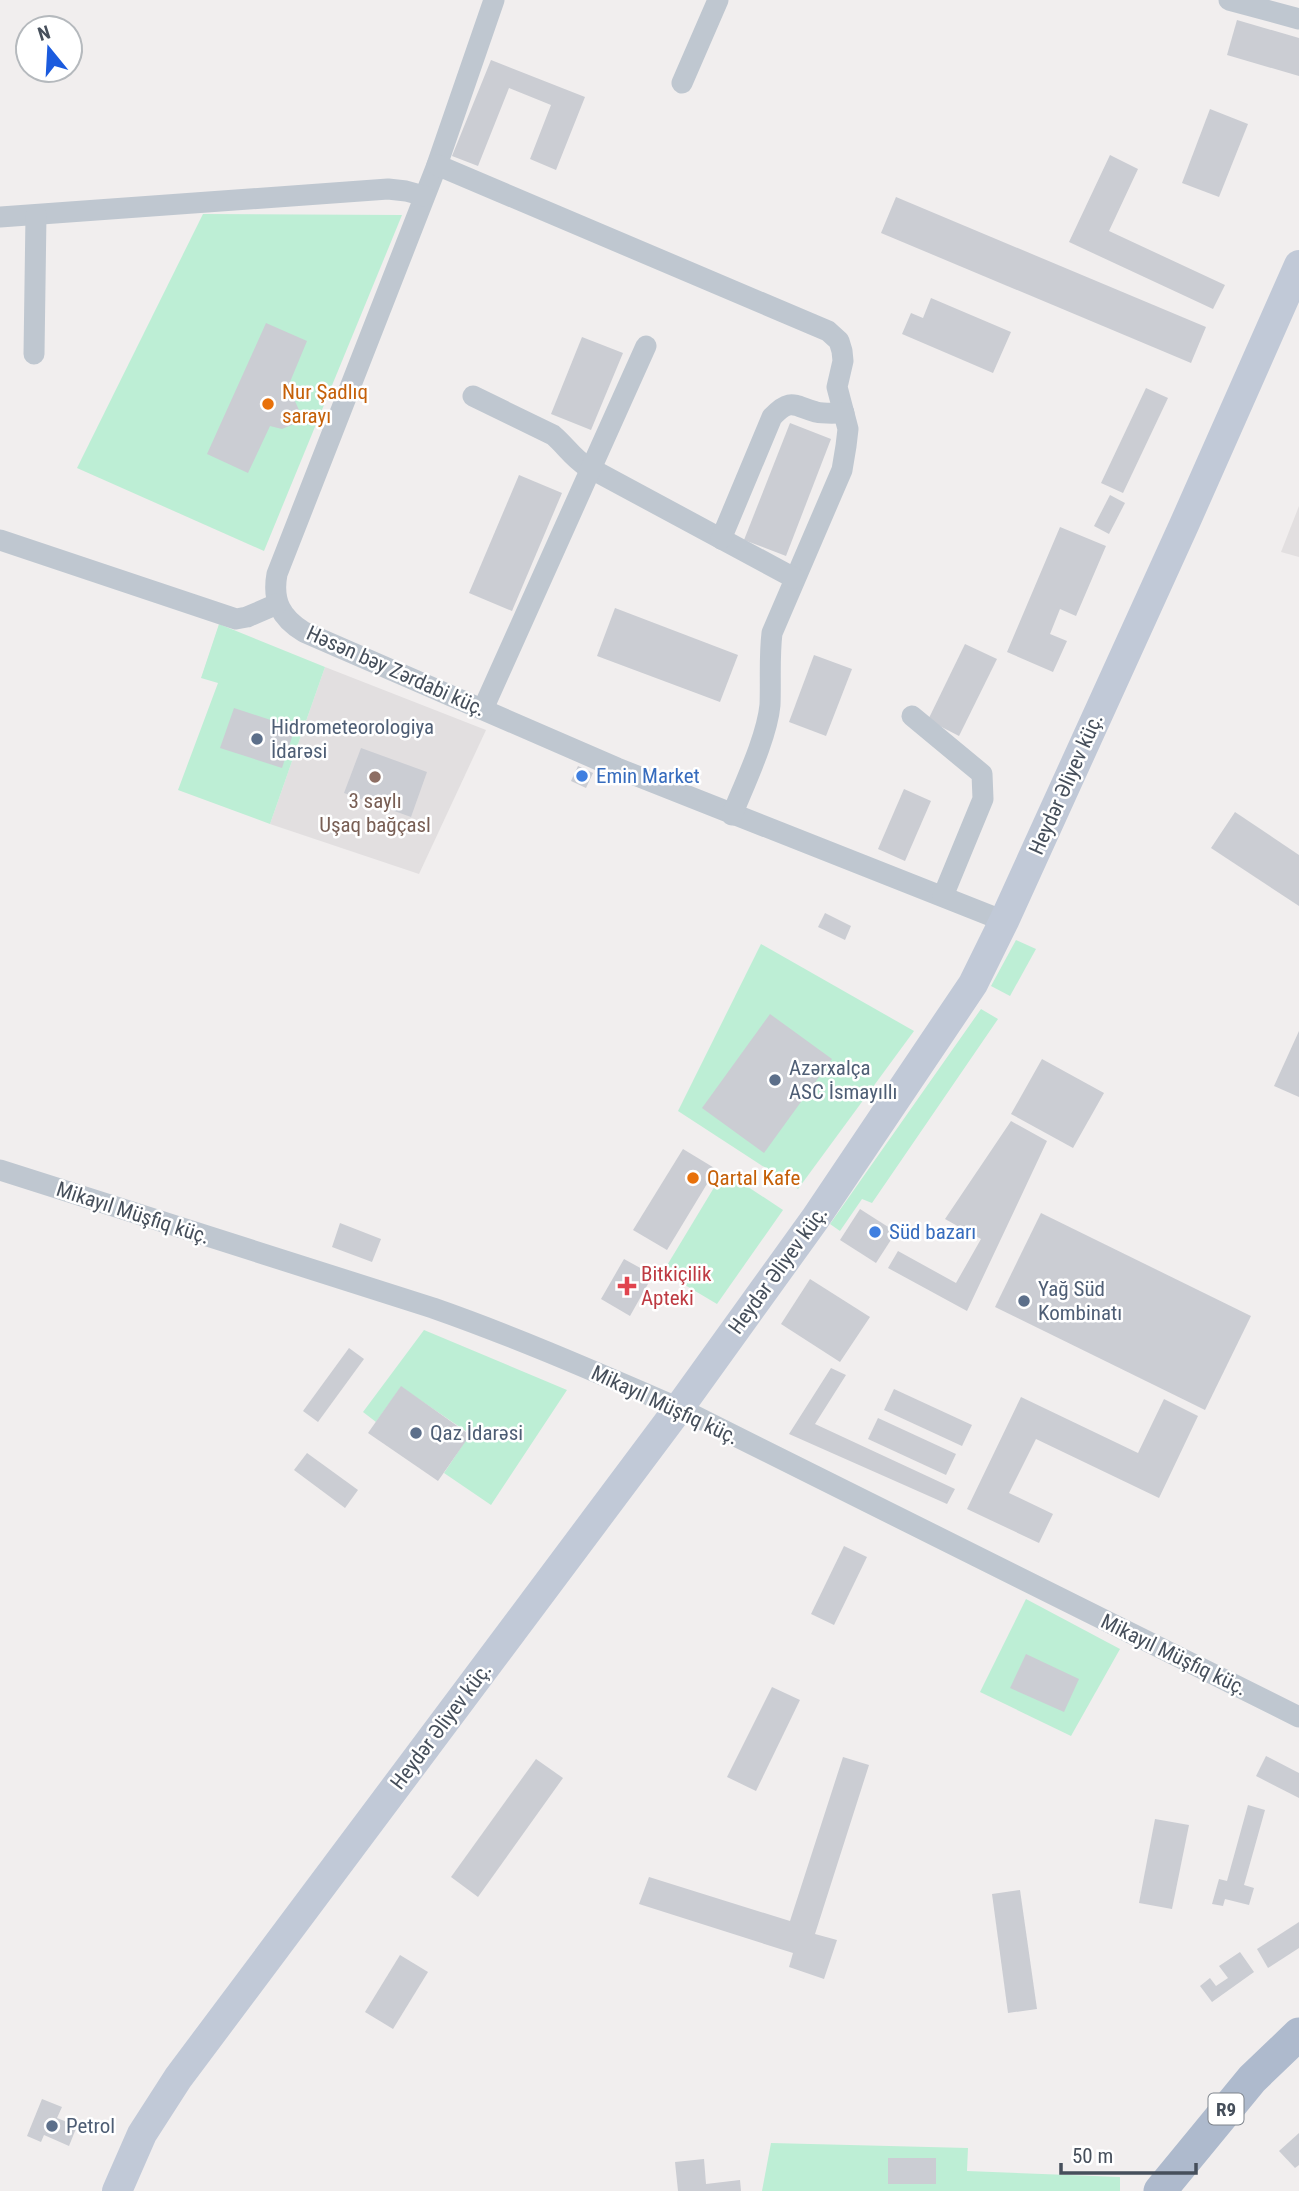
<svg xmlns="http://www.w3.org/2000/svg" width="1299" height="2191" font-family="'Roboto Condensed',sans-serif">
<style>
.education{fill:#e2dfe0}
.green{fill:#bdeed5}
.building{fill:#cbcdd3}
.lines{fill:none;stroke-linecap:round;stroke-linejoin:round}
.minor{stroke:#bfc7d0;stroke-width:21}
.secondary{stroke:#c1c9d7;stroke-width:30}
.primary{stroke:#aebacd;stroke-width:33}
.food-dot{fill:#e8710a;stroke:#fff;stroke-width:2.5}
.service-dot{fill:#5c6f8a;stroke:#fff;stroke-width:2.5}
.shop-dot{fill:#3f7fe0;stroke:#fff;stroke-width:2.5}
.education-dot{fill:#8d6e63;stroke:#fff;stroke-width:2.5}
.health-dot{fill:#e0444e;stroke:#fff;stroke-width:2.5}
.labels{text-anchor:middle;stroke-width:5;stroke-linejoin:round;paint-order:stroke}
.shield{fill:#fff;stroke:#7e848c;stroke-width:2}
.shield-label{font-size:19px;font-weight:bold;fill:#464f5b}
.food-label{font-size:21px;fill:#c56008;stroke:#fff;text-anchor:start}
.street-label{font-size:21px;fill:#464f5b;stroke:#fff}
.service-label{font-size:21px;fill:#4e5e75;stroke:#fff;text-anchor:start}
.shop-label{font-size:21px;fill:#366cbe;stroke:#fff;text-anchor:start}
.education-label{font-size:21px;fill:#785e54;stroke:#fff}
.health-label{font-size:21px;fill:#be3a42;stroke:#fff;text-anchor:start}
</style>
<rect width="100%" height="100%" fill="#f1eeee"/>
<!-- education -->
<g class="education">
<path d="M 1299,506 L 1299,557 L 1281,552 Z"/>
<path d="M 325,667 L 486,730 L 419,874 L 270,824 Z"/>
</g>
<!-- green -->
<g class="green">
<path d="M 203,214 L 402,215 L 264,551 L 77,468 Z"/>
<path d="M 219,624 L 325,667 L 270,824 L 178,790 L 218,683 L 201,678 Z"/>
<path d="M 1016,940 L 1036,949 L 1010,996 L 991,986 Z"/>
<path d="M 761,944 L 914,1031 L 798,1189 L 678,1111 Z"/>
<path d="M 981,1009 L 998,1019 L 872,1203 L 862,1199 L 840,1231 L 830,1224 Z"/>
<path d="M 724,1171 L 783,1210 L 717,1304 L 663,1272 Z"/>
<path d="M 424,1330 L 567,1390 L 491,1505 L 444,1473 L 470,1434 L 401,1387 L 376,1422 L 363,1412 Z"/>
<path d="M 1026,1599 L 1120,1649 L 1071,1736 L 980,1692 Z"/>
<path d="M 771,2143 L 968,2148 L 967,2171 L 1120,2177 L 1120,2191 L 762,2191 Z"/>
</g>
<!-- building -->
<g class="building">
<path d="M 1237,20 L 1299,38 L 1299,76 L 1227,55 Z"/>
<path d="M 491,60 L 585,97 L 556,170 L 530,159 L 551,105 L 509,88 L 478,166 L 452,156 Z"/>
<path d="M 1210,109 L 1248,124 L 1219,197 L 1182,183 Z"/>
<path d="M 1110,155 L 1138,169 L 1109,231 L 1225,285 L 1213,309 L 1069,242 Z"/>
<path d="M 896,197 L 1206,327 L 1191,363 L 881,233 Z"/>
<path d="M 931,298 L 1011,332 L 993,373 L 902,334 L 911,313 L 923,318 Z"/>
<path d="M 266,323 L 307,341 L 285,394 L 294,399 L 299,410 L 299,417 L 294,424 L 282,429 L 270,426 L 248,473 L 207,454 Z"/>
<path d="M 582,337 L 623,353 L 591,430 L 551,414 Z"/>
<path d="M 1146,388 L 1168,398 L 1123,493 L 1101,483 Z"/>
<path d="M 790,423 L 831,439 L 786,556 L 744,540 Z"/>
<path d="M 519,475 L 562,493 L 512,611 L 469,593 Z"/>
<path d="M 1110,495 L 1125,503 L 1109,534 L 1094,526 Z"/>
<path d="M 1060,527 L 1106,546 L 1076,616 L 1060,609 L 1050,634 L 1067,641 L 1053,672 L 1007,652 Z"/>
<path d="M 615,608 L 738,655 L 720,702 L 597,656 Z"/>
<path d="M 965,644 L 997,659 L 959,736 L 928,720 Z"/>
<path d="M 814,655 L 852,669 L 826,736 L 789,722 Z"/>
<path d="M 234,708 L 295,728 L 282,768 L 220,748 Z"/>
<path d="M 361,748 L 427,772 L 411,817 L 344,793 Z"/>
<path d="M 578,766 L 593,773 L 586,788 L 571,781 Z"/>
<path d="M 904,789 L 931,801 L 905,861 L 878,849 Z"/>
<path d="M 1235,812 L 1299,855 L 1299,906 L 1211,848 Z"/>
<path d="M 825,913 L 851,926 L 845,940 L 818,927 Z"/>
<path d="M 770,1014 L 832,1059 L 764,1153 L 702,1108 Z"/>
<path d="M 1299,1031 L 1299,1097 L 1274,1086 Z"/>
<path d="M 1042,1059 L 1104,1093 L 1073,1148 L 1011,1114 Z"/>
<path d="M 1011,1121 L 1047,1141 L 967,1311 L 888,1268 L 898,1251 L 956,1283 L 981,1239 L 945,1219 Z"/>
<path d="M 683,1149 L 716,1169 L 667,1250 L 633,1230 Z"/>
<path d="M 860,1209 L 896,1232 L 876,1263 L 840,1240 Z"/>
<path d="M 1041,1213 L 1251,1316 L 1205,1410 L 995,1307 Z"/>
<path d="M 340,1223 L 381,1239 L 372,1262 L 332,1247 Z"/>
<path d="M 624,1259 L 653,1275 L 630,1316 L 601,1299 Z"/>
<path d="M 810,1279 L 870,1317 L 840,1362 L 781,1324 Z"/>
<path d="M 349,1348 L 364,1359 L 318,1422 L 303,1411 Z"/>
<path d="M 831,1368 L 846,1375 L 815,1424 L 955,1489 L 947,1504 L 789,1434 Z"/>
<path d="M 401,1386 L 470,1435 L 438,1481 L 368,1433 Z"/>
<path d="M 894,1389 L 972,1425 L 962,1446 L 884,1410 Z"/>
<path d="M 1021,1397 L 1138,1453 L 1164,1399 L 1198,1416 L 1159,1498 L 1036,1439 L 1009,1493 L 1053,1514 L 1039,1543 L 967,1509 Z"/>
<path d="M 878,1418 L 956,1454 L 946,1475 L 868,1439 Z"/>
<path d="M 307,1453 L 358,1490 L 345,1508 L 294,1470 Z"/>
<path d="M 844,1546 L 867,1557 L 834,1625 L 811,1614 Z"/>
<path d="M 1026,1654 L 1079,1679 L 1064,1712 L 1010,1688 Z"/>
<path d="M 772,1687 L 800,1700 L 756,1791 L 727,1777 Z"/>
<path d="M 1266,1756 L 1299,1773 L 1299,1798 L 1256,1776 Z"/>
<path d="M 843,1757 L 869,1765 L 815,1934 L 837,1940 L 824,1979 L 789,1967 L 793,1953 L 639,1904 L 649,1877 L 790,1921 Z"/>
<path d="M 536,1759 L 563,1778 L 478,1897 L 451,1877 Z"/>
<path d="M 1248,1805 L 1265,1810 L 1244,1885 L 1254,1888 L 1249,1905 L 1225,1899 L 1223,1906 L 1212,1904 L 1219,1879 L 1227,1881 Z"/>
<path d="M 1155,1819 L 1189,1825 L 1172,1909 L 1139,1903 Z"/>
<path d="M 1020,1890 L 1037,2009 L 1008,2013 L 992,1894 Z"/>
<path d="M 1299,1922 L 1299,1948 L 1268,1968 L 1257,1949 Z"/>
<path d="M 1240,1952 L 1254,1972 L 1212,2002 L 1200,1986 L 1210,1978 L 1216,1986 L 1228,1978 L 1219,1966 Z"/>
<path d="M 400,1955 L 428,1972 L 393,2029 L 365,2012 Z"/>
<path d="M 42,2099 L 62,2107 L 57,2118 L 77,2126 L 69,2146 L 44,2135 L 41,2142 L 27,2136 Z"/>
<path d="M 1299,2133 L 1299,2165 L 1295,2168 L 1279,2151 Z"/>
<rect x="888" y="2158" width="48" height="26"/>
<path d="M 704,2159 L 706,2184 L 740,2180 L 741,2191 L 678,2191 L 675,2162 Z"/>
</g>
<g class="lines">
<!-- minor -->
<g class="minor">
<path d="M 494,0 L 437,165 L 277,574 C 272,601 281,618 304,632 L 617,768 L 1004,921"/>
<path d="M 1229,0 L 1299,19"/>
<path d="M 682,83 L 718,0"/>
<path d="M 437,165 L 828,331 L 839,341 L 842,351 L 843,361 L 837,387 L 848,429 L 846,446 L 842,470 L 772,633 C 769,658 771,681 770,705 C 767,737 744,785 732,815"/>
<path d="M 0,217 L 388,189 L 406,191 L 424,196"/>
<path d="M 34,354 L 36,215"/>
<path d="M 473,396 L 553,435 C 565,445 573,458 586,466 L 794,578"/>
<path d="M 721,539 L 772,417 C 791,397 794,406 816,412 C 825,414 835,413 844,413"/>
<path d="M 0,540 L 236,619 L 247,617 L 277,604"/>
<path d="M 483,709 L 646,346"/>
<path d="M 912,716 L 982,774 L 983,799 L 943,896"/>
<path d="M 0,1170 L 433,1308 C 516,1337 598,1373 679,1408 L 1299,1717"/>
</g>
<!-- secondary -->
<path class="secondary" d="M 117,2191 L 142,2134 L 178,2078 L 679,1408 L 815,1219 L 973,984 L 1004,921 L 1184,525 L 1299,265"/>
<!-- primary -->
<path class="primary" d="M 1160,2191 L 1252,2079 L 1299,2034"/>
</g>
<!-- markers -->
<g class="food-dot">
<circle cx="268" cy="404" r="7"/>
<circle cx="693" cy="1178" r="7"/>
</g>
<g class="service-dot">
<circle cx="257" cy="739" r="7"/>
<circle cx="775" cy="1080" r="7"/>
<circle cx="1024" cy="1301" r="7"/>
<circle cx="416" cy="1433" r="7"/>
<circle cx="52" cy="2126" r="7"/>
</g>
<g class="shop-dot">
<circle cx="582" cy="776" r="7"/>
<circle cx="875" cy="1232" r="7"/>
</g>
<circle class="education-dot" cx="375" cy="777" r="7"/>
<path class="health-dot" d="M623.5 1275.5h7v7h7v7h-7v7h-7v-7h-7v-7h7z"/>
<g class="labels">
<!-- shield labels -->
<rect class="shield" x="1208.5" y="2093.5" width="35" height="31" rx="5"/>
<g class="shield-label">
<text x="1226" y="2116">R9</text>
</g>
<!-- food labels -->
<g class="food-label">
<text x="282" y="399">Nur Şadlıq<tspan x="282" dy="24">sarayı</tspan></text>
<text x="707" y="1185">Qartal Kafe</text>
</g>
<!-- street labels -->
<g class="street-label">
<text transform="translate(396 671) rotate(24)" y="7">Həsən bəy Zərdabi küç.</text>
<text transform="translate(1066 784) rotate(-66)" y="7">Heydər Əliyev küç.</text>
<text transform="translate(133 1213) rotate(18)" y="7">Mikayıl Müşfiq küç.</text>
<text transform="translate(778 1270) rotate(-54)" y="7">Heydər Əliyev küç.</text>
<text transform="translate(665 1405) rotate(25)" y="7">Mikayıl Müşfiq küç.</text>
<text transform="translate(1174 1655) rotate(26)" y="7">Mikayıl Müşfiq küç.</text>
<text transform="translate(441 1726) rotate(-53)" y="7">Heydər Əliyev küç.</text>
</g>
<!-- service labels -->
<g class="service-label">
<text x="271" y="734">Hidrometeorologiya<tspan x="271" dy="24">İdarəsi</tspan></text>
<text x="789" y="1075">Azərxalça<tspan x="789" dy="24">ASC İsmayıllı</tspan></text>
<text x="1038" y="1296">Yağ Süd<tspan x="1038" dy="24">Kombinatı</tspan></text>
<text x="430" y="1440">Qaz İdarəsi</text>
<text x="66" y="2133">Petrol</text>
</g>
<!-- shop labels -->
<g class="shop-label">
<text x="596" y="783">Emin Market</text>
<text x="889" y="1239">Süd bazarı</text>
</g>
<!-- education labels -->
<g class="education-label">
<text x="375" y="808">3 saylı<tspan x="375" dy="24">Uşaq bağçasl</tspan></text>
</g>
<!-- health labels -->
<g class="health-label">
<text x="641" y="1281">Bitkiçilik<tspan x="641" dy="24">Apteki</tspan></text>
</g>
</g>
<!-- north arrow -->
<g transform="translate(49 49) rotate(342)"><circle r="33" fill="#ffffff" stroke="#b5b9bd" stroke-width="2"/>
<path d="M0-5L12 26L0 18L-12 26Z" fill="#1b5bde"/>
<text y="-10" font-size="19" font-weight="bold" text-anchor="middle" fill="#464f5b">N</text>
</g>
<!-- scale -->
<path d="M1061 2163v10h135v-10" fill="none" stroke="#464f5b" stroke-width="3.5"/>
<text x="1072" y="2163" font-size="21" fill="#464f5b" stroke="#ffffff" stroke-width="5" paint-order="stroke">50 m</text>
</svg>
